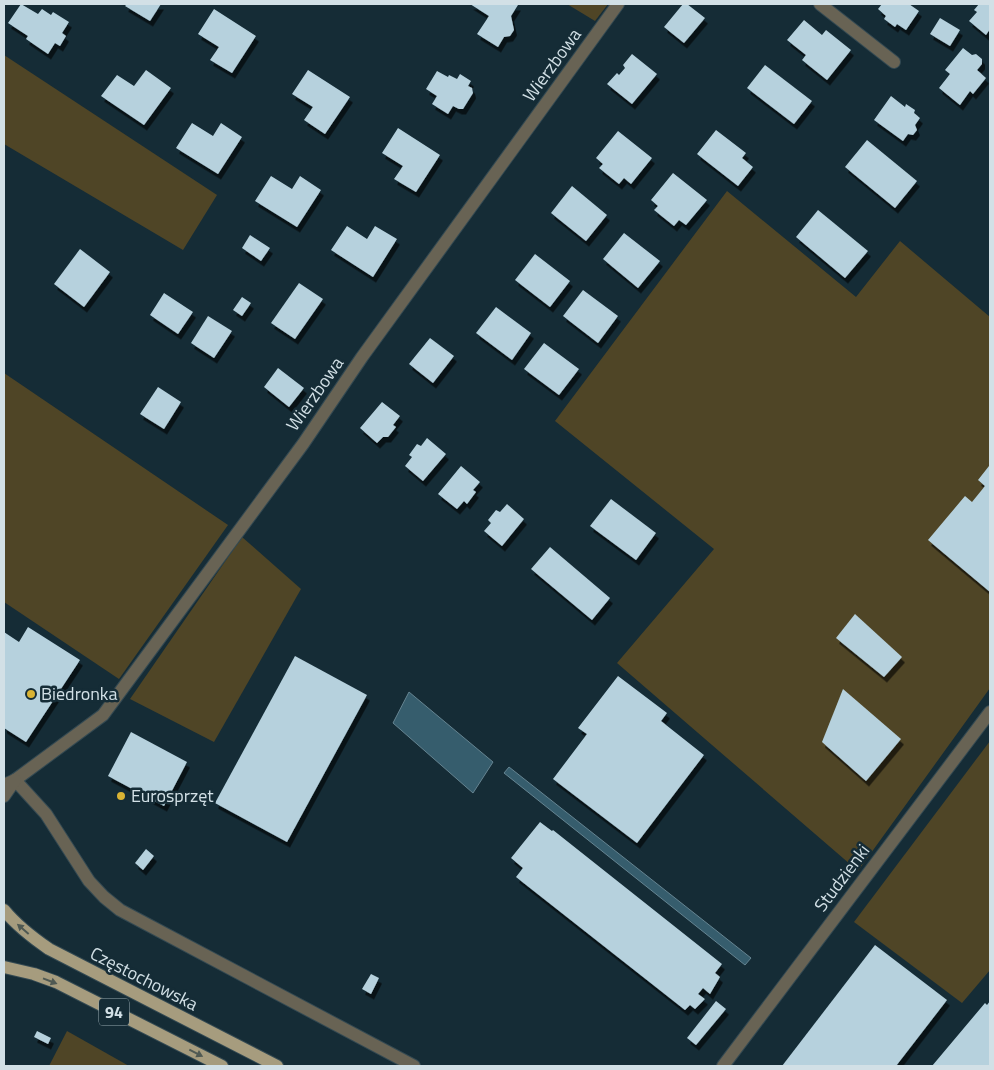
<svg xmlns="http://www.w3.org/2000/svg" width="994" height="1070" font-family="'Titillium Web',sans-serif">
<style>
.green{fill:#4f4526}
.water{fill:#365d6d;stroke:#658491}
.building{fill:#b6d1dd;filter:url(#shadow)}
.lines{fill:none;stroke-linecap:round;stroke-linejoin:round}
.street-casing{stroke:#334952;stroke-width:14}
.primary-casing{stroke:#334952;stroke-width:14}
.street{stroke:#686354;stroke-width:12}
.primary{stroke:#a69c7e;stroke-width:12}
.oneway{fill:#4f5953}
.poi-dot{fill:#d9b334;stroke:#152c36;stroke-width:2}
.labels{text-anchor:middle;stroke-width:5;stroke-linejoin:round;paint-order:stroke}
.shield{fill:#152c36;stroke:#99aab1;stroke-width:1}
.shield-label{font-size:16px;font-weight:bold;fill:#d2e0e6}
.street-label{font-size:18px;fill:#d2e0e6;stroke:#152c36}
.poi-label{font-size:18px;fill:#d2e0e6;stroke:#152c36;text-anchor:start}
</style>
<defs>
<filter id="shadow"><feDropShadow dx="3" dy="5.5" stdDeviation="0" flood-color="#0009"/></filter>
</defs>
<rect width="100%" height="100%" fill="#152c36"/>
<!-- green -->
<g class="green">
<path d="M 567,4 L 608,4 L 595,21 Z"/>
<path d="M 4,55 L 217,195 L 183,250 L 4,144 Z"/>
<path d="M 727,191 L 856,297 L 900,241 L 990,317 L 990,688 L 858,871 L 617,663 L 714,549 L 555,421 Z"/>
<path d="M 4,373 L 228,525 L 119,679 L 4,602 Z"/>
<path d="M 242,537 L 301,589 L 214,742 L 130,699 Z"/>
<path d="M 990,741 L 990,970 L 962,1003 L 854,922 Z"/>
<path d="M 67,1031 L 129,1066 L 49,1066 Z"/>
</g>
<!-- water -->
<g class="water">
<path d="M 409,692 L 493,762 L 473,793 L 393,723 Z"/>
<path d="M 509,767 L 751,958 L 745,965 L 504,773 Z"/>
</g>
<!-- building -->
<g class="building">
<path d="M 21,4 L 38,14 L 42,9 L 51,15 L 53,12 L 69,22 L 62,33 L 66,36 L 60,46 L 55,43 L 48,54 L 26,39 L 28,36 L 8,23 Z"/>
<path d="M 127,4 L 161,4 L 150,21 L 125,6 Z"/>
<path d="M 470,4 L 518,5 L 511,16 L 514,30 L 510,36 L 504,37 L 498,47 L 477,34 L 489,16 Z"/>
<path d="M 683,4 L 687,4 L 705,18 L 684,43 L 664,27 Z"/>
<path d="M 882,4 L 909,4 L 919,11 L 906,30 L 897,24 L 895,27 L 884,19 L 886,16 L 878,9 Z"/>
<path d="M 979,4 L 990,4 L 990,29 L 986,35 L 969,21 L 977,12 L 974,10 Z"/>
<path d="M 214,9 L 256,36 L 232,73 L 210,60 L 219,47 L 198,34 Z"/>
<path d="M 940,18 L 960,30 L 950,46 L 930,34 Z"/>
<path d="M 804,20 L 822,35 L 826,30 L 851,50 L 827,80 L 802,60 L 806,55 L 787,40 Z"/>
<path d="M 963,48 L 972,55 L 976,54 L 982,59 L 982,64 L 977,70 L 986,78 L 973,94 L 970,91 L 960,105 L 939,88 L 950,74 L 945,70 Z"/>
<path d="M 632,54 L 657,74 L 632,104 L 607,84 L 617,73 L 619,75 L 625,68 L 623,65 Z"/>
<path d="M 765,65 L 812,101 L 794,124 L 747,88 Z"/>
<path d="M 146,70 L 171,88 L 144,125 L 101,96 L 117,75 L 134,86 Z"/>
<path d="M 308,70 L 350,97 L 325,134 L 304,120 L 313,107 L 292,94 Z"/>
<path d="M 437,71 L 448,77 L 449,75 L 457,79 L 460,74 L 471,81 L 468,86 L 472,88 L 473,93 L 463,109 L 459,109 L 453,106 L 448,114 L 432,104 L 437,96 L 426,89 Z"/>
<path d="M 891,96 L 905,107 L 906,104 L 915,110 L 914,113 L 920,118 L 915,125 L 917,130 L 913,135 L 908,134 L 903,141 L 874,120 Z"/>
<path d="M 192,123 L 213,136 L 221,123 L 242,137 L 218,174 L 176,148 Z"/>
<path d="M 398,128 L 440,155 L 416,192 L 394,179 L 403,166 L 382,153 Z"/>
<path d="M 716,130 L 746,153 L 742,158 L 753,167 L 738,186 L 697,154 Z"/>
<path d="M 618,131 L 652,158 L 631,184 L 624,178 L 619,184 L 599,168 L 603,164 L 596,158 Z"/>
<path d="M 867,140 L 917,181 L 895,208 L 845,167 Z"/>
<path d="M 673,173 L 707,200 L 686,225 L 679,220 L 674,226 L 654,210 L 658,206 L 651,200 Z"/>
<path d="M 271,176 L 292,189 L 300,176 L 321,190 L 297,227 L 255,201 Z"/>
<path d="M 572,186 L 607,215 L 586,241 L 551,213 Z"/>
<path d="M 818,210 L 868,251 L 845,278 L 796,237 Z"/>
<path d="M 347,226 L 367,239 L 375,226 L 397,239 L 373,277 L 331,250 Z"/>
<path d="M 624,233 L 660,261 L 638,288 L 603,259 Z"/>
<path d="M 250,235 L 270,248 L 261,261 L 242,248 Z"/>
<path d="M 80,249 L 110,272 L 84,307 L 54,284 Z"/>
<path d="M 535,254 L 570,281 L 550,307 L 515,280 Z"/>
<path d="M 299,283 L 323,299 L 295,339 L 271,323 Z"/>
<path d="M 583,290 L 618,316 L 598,343 L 563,316 Z"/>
<path d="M 164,293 L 193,312 L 178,334 L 150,315 Z"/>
<path d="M 242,297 L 251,303 L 242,316 L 233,310 Z"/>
<path d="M 496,307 L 531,333 L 512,360 L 476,333 Z"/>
<path d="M 208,316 L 232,331 L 214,358 L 191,343 Z"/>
<path d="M 430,338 L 454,356 L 433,383 L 409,364 Z"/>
<path d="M 544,343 L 579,369 L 559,395 L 524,369 Z"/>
<path d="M 278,368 L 304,388 L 289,407 L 264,387 Z"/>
<path d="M 158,387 L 181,402 L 164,429 L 140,414 Z"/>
<path d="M 382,402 L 400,416 L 393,425 L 396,427 L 388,437 L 383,437 L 377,443 L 360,428 Z"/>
<path d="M 427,438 L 446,454 L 423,481 L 405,466 L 412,457 L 409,455 L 417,444 L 421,446 Z"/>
<path d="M 461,466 L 480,482 L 473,490 L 476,492 L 467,504 L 464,501 L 457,509 L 438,494 Z"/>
<path d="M 989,466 L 990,467 L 990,592 L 928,540 L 965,496 L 972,502 L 985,486 L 978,480 Z"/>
<path d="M 611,499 L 656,533 L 636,560 L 590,526 Z"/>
<path d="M 507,504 L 524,519 L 502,546 L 484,531 L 491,523 L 488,520 L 496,510 L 500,512 Z"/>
<path d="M 550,547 L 610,598 L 592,620 L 531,569 Z"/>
<path d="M 855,614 L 902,657 L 884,677 L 836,638 Z"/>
<path d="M 28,627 L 80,660 L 26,742 L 4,728 L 4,632 L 19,642 Z"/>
<path d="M 295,656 L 367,695 L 287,842 L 215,803 Z"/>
<path d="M 618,676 L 667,713 L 661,721 L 704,755 L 637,843 L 553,779 L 587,734 L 578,728 Z"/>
<path d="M 843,689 L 901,739 L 866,781 L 822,742 Z"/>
<path d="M 131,732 L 187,762 L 164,806 L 108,776 Z"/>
<path d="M 540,822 L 552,831 L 553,830 L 722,964 L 715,973 L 720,977 L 710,994 L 703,988 L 698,994 L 705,999 L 695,1009 L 690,1005 L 685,1010 L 516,877 L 523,868 L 511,858 Z"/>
<path d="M 146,849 L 154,856 L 143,870 L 135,863 Z"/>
<path d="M 875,945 L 947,1000 L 896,1066 L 782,1066 Z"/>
<path d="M 371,974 L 379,978 L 371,994 L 362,989 Z"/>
<path d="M 716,1001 L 726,1009 L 696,1045 L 687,1038 Z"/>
<path d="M 990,1001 L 990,1066 L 932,1066 L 985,1003 L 987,1005 Z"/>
<path d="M 37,1031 L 51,1038 L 48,1044 L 34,1037 Z"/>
</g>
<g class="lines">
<!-- street casing -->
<g class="street-casing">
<g id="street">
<path d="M 820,4 L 894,62"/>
<path d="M 15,780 L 46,814 L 89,881 L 104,897 L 120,910 L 414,1066"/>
<path d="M 4,785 L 15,780 L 103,715 L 303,444 L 362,357 L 618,4"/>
<path d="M 4,796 L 15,780"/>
<path d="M 723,1066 L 990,712"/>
</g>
</g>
<!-- primary casing -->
<g class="primary-casing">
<g id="primary">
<path d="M 4,910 C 17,926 33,938 49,949 L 277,1066"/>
<path d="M 4,967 L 34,974 L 56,982 L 222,1066"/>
</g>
</g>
<!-- street -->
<use href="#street" class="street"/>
<!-- primary -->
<use href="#primary" class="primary"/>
</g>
<!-- one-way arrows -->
<defs><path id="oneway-solid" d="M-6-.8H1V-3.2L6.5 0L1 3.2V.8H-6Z" transform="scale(1.25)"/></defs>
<g class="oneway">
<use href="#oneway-solid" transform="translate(23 929) rotate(-139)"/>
<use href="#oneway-solid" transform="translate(50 981) rotate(21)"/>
<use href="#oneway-solid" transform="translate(196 1053) rotate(27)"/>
</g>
<!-- markers -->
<g class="poi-dot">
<circle cx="31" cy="694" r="5"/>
<circle cx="121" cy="796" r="5"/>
</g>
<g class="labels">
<!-- shield labels -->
<rect class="shield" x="99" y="998.5" width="30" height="27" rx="4"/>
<g class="shield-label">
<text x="114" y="1018">94</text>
</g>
<!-- street labels -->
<g class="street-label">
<text transform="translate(552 65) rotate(-54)" y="6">Wierzbowa</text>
<text transform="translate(315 394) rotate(-55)" y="6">Wierzbowa</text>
<text transform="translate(842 878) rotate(-53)" y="6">Studzienki</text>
<text transform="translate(144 979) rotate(27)" y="6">Częstochowska</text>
</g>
<!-- poi labels -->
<g class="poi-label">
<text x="41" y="700">Biedronka</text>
<text x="131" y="802">Eurosprzęt</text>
</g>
</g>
<!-- border -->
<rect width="994" height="1070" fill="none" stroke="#d2e0e6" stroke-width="10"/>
</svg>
